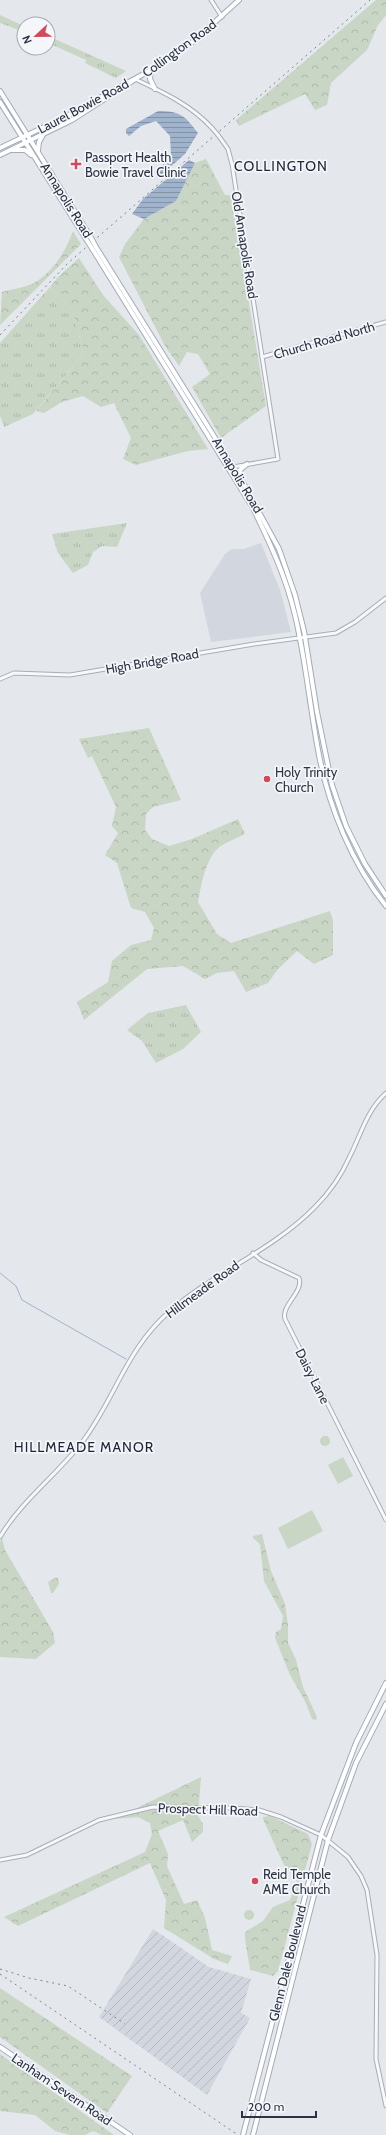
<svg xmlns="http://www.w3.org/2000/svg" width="386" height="2135" font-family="Cabin,sans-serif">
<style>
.built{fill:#d2d6de}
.industrial{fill:url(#industrial-furrows)}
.green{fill:#c9d6c5}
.forest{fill:url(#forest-crowns)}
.park{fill:url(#park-tufts)}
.water{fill:url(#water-rules)}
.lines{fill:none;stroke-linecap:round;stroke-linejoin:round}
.stream{stroke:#9fb4cc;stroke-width:1}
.minor-casing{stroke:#a9aeb7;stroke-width:5}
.major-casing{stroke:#a3abb8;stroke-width:6}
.minor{stroke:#f7f8fa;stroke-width:3}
.major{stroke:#fff;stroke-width:4}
.rail{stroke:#7d8696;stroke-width:1;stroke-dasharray:2 4;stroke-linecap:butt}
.minor-bridge-casing{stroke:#a9aeb7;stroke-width:5;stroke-linecap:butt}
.major-bridge-casing{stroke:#a3abb8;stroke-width:6;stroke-linecap:butt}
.minor-bridge{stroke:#f7f8fa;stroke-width:3}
.major-bridge{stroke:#fff;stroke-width:4}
.poi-dot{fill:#d1495b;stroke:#f4f6f9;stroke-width:1.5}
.labels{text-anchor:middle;stroke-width:3.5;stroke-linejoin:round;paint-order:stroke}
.street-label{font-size:13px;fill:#2b3445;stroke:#f4f6f9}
.poi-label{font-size:13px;fill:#2b3445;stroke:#f4f6f9;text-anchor:start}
.neighbourhood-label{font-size:14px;letter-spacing:1px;fill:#1d2536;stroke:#f4f6f9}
</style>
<defs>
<pattern id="industrial-furrows" width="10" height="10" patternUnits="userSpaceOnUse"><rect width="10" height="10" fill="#d2d6de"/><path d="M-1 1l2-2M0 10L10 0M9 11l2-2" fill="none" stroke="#b4b8c0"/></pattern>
<pattern id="forest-crowns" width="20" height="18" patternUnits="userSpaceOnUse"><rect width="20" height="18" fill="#c9d6c5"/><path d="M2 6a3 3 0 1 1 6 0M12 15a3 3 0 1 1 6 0" fill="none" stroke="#adb8ab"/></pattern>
<pattern id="park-tufts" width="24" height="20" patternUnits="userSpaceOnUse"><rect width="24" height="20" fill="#c9d6c5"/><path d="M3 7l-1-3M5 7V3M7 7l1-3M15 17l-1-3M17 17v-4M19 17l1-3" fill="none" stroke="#adb8ab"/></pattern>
<pattern id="water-rules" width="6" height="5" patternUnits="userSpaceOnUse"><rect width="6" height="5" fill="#9fb4cc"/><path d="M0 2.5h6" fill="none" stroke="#8293a7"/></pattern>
</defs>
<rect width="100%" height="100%" fill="#e4e7ec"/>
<!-- built -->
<path class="built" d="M 261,543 L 280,590 L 291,632 L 211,642 L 200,593 L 225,554 L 232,549 L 244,549 Z"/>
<!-- industrial -->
<path class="industrial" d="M 153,1929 L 209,1967 L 251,1979 L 241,2013 L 250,2018 L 207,2095 L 99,2017 Z"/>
<!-- green -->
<g class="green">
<path d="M 343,1457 L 353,1476 L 338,1484 L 328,1465 Z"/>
<path d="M 312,1510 L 323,1531 L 288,1549 L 278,1528 Z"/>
</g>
<!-- forest -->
<g class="forest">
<path d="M 376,0 L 386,0 L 386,15 L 378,25 L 367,50 L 331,83 L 327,105 L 315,110 L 305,94 L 239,126 L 236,120 Z"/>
<path d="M 206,159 L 225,195 L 231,195 L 266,406 L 221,438 L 192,387 L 210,374 L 198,354 L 187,352 L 179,366 L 165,346 L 119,257 L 125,244 L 144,219 L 176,201 L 195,163 Z"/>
<path d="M 73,231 L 81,244 L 0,325 L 2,292 C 11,289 23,288 32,284 C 53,273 65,252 73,231 Z"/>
<path d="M 79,258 L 103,295 L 139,335 L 208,449 L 188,451 L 136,465 L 123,459 L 131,438 L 114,403 L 101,407 L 83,396 L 62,402 L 44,413 L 36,411 L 84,353 L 72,310 L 50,287 L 58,277 Z"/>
<path d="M 149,728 L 181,800 L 153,807 L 146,814 L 145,830 L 152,839 L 169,846 L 192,839 L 238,819 L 245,834 C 235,839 219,844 213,854 C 204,868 201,886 198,902 L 217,934 L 231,943 L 330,911 L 333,920 L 333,955 L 314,964 L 297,951 L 278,969 L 268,983 L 246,992 L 234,971 L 217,973 L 205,979 L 183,966 L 147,969 L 84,1020 L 77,1002 L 108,982 L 112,961 L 131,945 L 151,940 L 154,928 L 145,912 L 131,908 L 117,863 L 105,855 L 118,833 L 112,826 L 116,807 L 92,756 L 88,758 L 79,739 Z"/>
<path d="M 262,1534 L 271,1571 L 285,1604 L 288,1625 L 288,1643 L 296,1660 L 303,1687 L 317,1717 L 316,1720 L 312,1719 L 305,1701 L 290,1675 L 275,1638 L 276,1632 L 281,1629 L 283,1616 L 264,1581 L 260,1544 L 253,1538 L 253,1536 Z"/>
<path d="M 2,1538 L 5,1550 L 53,1632 L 55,1643 L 36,1659 L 0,1657 L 0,1542 Z"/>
<path d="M 55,1578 L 58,1578 L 59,1584 L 53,1593 L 51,1593 L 48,1582 Z"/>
<path d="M 201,1777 L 198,1816 L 203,1824 L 203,1832 L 192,1842 L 183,1820 L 158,1831 L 168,1854 L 167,1866 L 184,1904 L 197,1900 L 205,1918 L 212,1950 L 232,1956 L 228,1964 L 214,1959 L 164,1928 L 166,1900 L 150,1863 L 18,1926 L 4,1917 L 145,1852 L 152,1834 L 150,1823 L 138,1817 L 114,1819 Z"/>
<path d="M 270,1816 L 308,1834 L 312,1844 L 278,1971 L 273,1976 L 250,1970 C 249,1960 244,1938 245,1932 L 263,1921 L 273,1907 L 290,1900 L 297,1882 L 294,1874 L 287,1870 L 284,1865 L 263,1819 L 263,1817 Z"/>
<path d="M 0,1988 L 132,2076 L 107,2113 L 0,2037 Z"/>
<path d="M 0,2054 L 114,2135 L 102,2135 L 93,2131 L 85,2135 L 70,2135 L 55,2131 L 35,2115 L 0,2111 Z"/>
</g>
<!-- park -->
<g class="park">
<path d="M 0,15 L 24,26 L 24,32 L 0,23 Z"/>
<path d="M 48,36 L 126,71 L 116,78 L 85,63 L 86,60 L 48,43 Z"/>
<path d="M 50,287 L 72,310 L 84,353 L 33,414 L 4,427 L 0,416 L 0,343 Z"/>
<path d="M 127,523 L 117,547 L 102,546 L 93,552 L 88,565 L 73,573 L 58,553 L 52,534 Z"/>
<path d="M 186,1005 L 201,1032 L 183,1049 L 156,1063 L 142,1041 L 127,1030 L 148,1013 Z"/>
<circle cx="325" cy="1441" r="5"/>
<circle cx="249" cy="1915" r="5"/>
</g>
<!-- water -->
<g class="water">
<path d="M 158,111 C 181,111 185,116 198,133 L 185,154 L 159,177 L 161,167 L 171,154 L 170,136 L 156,121 L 141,126 L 129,136 L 126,133 L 126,129 Z"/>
<path d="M 189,160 L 195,163 L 176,201 L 144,219 L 132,214 L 143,199 Z"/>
</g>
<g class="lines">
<!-- stream -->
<path class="stream" d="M 0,1273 L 16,1286 L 22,1300 L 126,1359"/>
<!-- minor casing -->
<g class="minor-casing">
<g id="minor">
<path d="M 211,0 L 222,17"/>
<path d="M 135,79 C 163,92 191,105 212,128"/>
<path d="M 218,135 L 228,149 L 232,164 L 278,459 L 233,467"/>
<path d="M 262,357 L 386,322"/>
<path d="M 0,679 L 14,673 L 70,675 L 254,644 L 336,633 L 355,622 L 386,598"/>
<path d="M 253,1253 L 261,1260 L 299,1278 C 304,1292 281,1305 285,1319 L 386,1520"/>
<path d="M 0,1537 C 22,1500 57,1475 83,1441 C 116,1397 126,1349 170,1311 C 215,1272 273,1250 315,1207 C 329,1193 341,1176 349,1158 C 361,1135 366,1111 386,1093"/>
<path d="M 0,1860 L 27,1855 L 99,1820 L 153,1807 L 233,1808 L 259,1810 L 281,1817 L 321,1835 L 348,1857 L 361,1876 L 367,1890 L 377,1955 L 376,2059 L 386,2106"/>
</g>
</g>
<!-- major casing -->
<g class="major-casing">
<g id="major">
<path d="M 151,70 L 150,79 L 155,89"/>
<path d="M 0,91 L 90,236"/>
<path d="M 0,102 L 86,239"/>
<path d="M 0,148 L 63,118 L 151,70 L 194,41 L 239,0"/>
<path d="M 12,150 L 25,150 L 31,155"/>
<path d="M 38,150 L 39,142 L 44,133"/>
<path d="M 0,155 L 72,120 L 134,80"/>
<path d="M 96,247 L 242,481 L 279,549 L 295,595 L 304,631 L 317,712 L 332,785 L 346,826 L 365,864 L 386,896"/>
<path d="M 93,250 L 253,508 C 270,543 286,577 295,615 C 306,661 310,709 319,755 C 329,807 352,864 386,906"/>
<path d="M 241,477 L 240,470 L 247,464"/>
<path d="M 0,2047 L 130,2135"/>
<path d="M 243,2135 L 321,1835 L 356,1743 L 386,1683"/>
<path d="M 253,2135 L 328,1840 L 356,1763 L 386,1704"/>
</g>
</g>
<!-- minor -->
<use href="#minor" class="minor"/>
<!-- major -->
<use href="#major" class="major"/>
<!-- rail -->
<g class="rail">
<path d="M 0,335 L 67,264 L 370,0"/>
<path d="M 0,1969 L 29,1978 L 68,1986 L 125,2024"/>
<path d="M 0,1974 L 238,2135"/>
</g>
<!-- minor-bridge casing -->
<g class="minor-bridge-casing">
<path id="minor-bridge" d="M 212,128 L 218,135"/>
</g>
<!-- major-bridge casing -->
<g class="major-bridge-casing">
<g id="major-bridge">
<path d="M 90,236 L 96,247"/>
<path d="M 86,239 L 93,250"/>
</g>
</g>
<!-- minor-bridge -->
<use href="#minor-bridge" class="minor-bridge"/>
<!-- major-bridge -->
<use href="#major-bridge" class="major-bridge"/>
</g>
<!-- markers -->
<g class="poi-dot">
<path d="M74 158h4v4h4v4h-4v4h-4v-4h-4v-4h4z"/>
<circle cx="267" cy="779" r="4"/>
<circle cx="255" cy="1881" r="4"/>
</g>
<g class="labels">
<!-- street labels -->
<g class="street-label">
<text transform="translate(179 48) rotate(-36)" y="5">Collington Road</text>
<text transform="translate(83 106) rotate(-28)" y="5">Laurel Bowie Road</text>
<text transform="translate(67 200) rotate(58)" y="5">Annapolis Road</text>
<text transform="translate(245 245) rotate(81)" y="5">Old Annapolis Road</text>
<text transform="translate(324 340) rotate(-16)" y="5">Church Road North</text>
<text transform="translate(238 475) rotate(59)" y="5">Annapolis Road</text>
<text transform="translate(152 661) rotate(-10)" y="5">High Bridge Road</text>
<text transform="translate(202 1289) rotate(-36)" y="5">Hillmeade Road</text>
<text transform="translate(313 1376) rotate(63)" y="5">Daisy Lane</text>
<text transform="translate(208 1809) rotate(2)" y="5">Prospect Hill Road</text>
<text transform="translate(287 1963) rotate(-76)" y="5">Glenn Dale Boulevard</text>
<text transform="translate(62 2089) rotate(34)" y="5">Lanham Severn Road</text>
</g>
<!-- poi labels -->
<g class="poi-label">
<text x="85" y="162">Passport Health<tspan x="85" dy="15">Bowie Travel Clinic</tspan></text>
<text x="275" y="777">Holy Trinity<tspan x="275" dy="15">Church</tspan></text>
<text x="263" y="1879">Reid Temple<tspan x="263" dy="15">AME Church</tspan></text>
</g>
<!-- neighbourhood labels -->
<g class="neighbourhood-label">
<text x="281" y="171">COLLINGTON</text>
<text x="84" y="1452">HILLMEADE MANOR</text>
</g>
</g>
<!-- north arrow -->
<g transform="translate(36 36) rotate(248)"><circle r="19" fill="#f4f6f9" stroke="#a4a8b1"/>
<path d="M0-3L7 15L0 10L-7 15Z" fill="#d1495b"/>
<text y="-6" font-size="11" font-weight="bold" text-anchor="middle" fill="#2b3445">N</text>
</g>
<!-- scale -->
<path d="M242 2111v6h74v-6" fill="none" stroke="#2b3445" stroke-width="2"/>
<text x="248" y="2111" font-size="12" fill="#2b3445" stroke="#f4f6f9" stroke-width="3" paint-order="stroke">200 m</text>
</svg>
